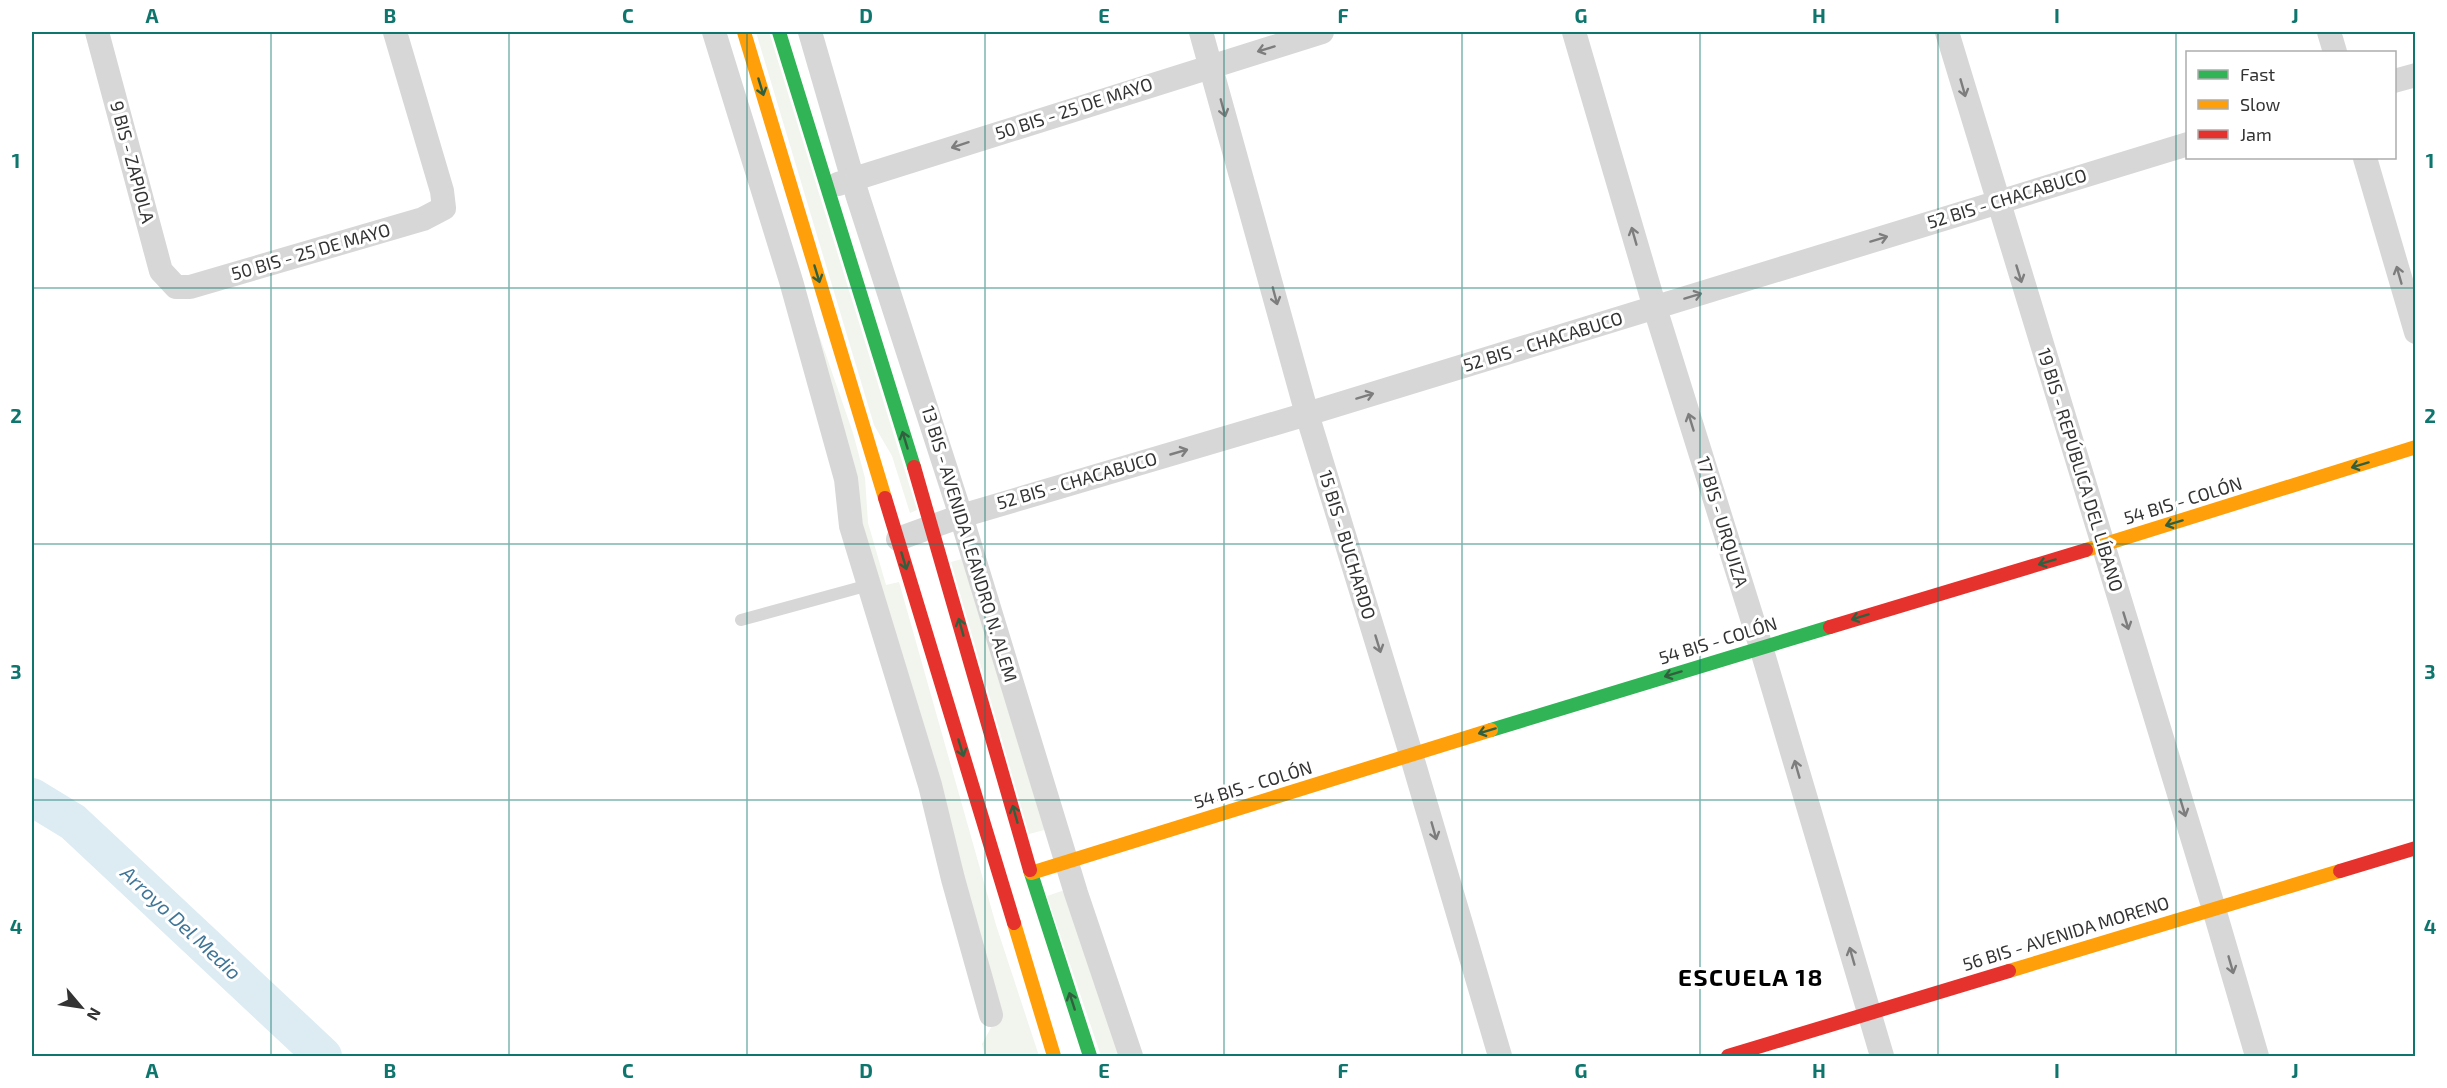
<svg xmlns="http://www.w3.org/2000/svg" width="2447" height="1088" font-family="'Exo 2',sans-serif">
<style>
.green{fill:#f1f5ed}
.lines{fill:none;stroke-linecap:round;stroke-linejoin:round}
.river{stroke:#ddebf3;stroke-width:38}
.lane{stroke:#d7d7d7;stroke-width:12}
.street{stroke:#d7d7d7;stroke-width:24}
.fast{stroke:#30b455;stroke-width:14}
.slow{stroke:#ff9f0a;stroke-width:14}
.jam{stroke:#e5322d;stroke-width:14}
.oneway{stroke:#7d7d7d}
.oneway2{stroke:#32603f}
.grid{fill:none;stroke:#0f766e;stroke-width:1.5;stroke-opacity:0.55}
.labels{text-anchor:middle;stroke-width:6;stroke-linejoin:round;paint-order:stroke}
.street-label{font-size:18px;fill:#333;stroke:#fff}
.water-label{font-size:20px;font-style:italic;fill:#3f7597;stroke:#fff}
.district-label{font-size:24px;font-weight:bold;letter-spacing:1.5px;fill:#000;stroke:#fff}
.neatline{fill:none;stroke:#0f766e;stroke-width:2}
.grid-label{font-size:20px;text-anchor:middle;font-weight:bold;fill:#0f766e}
</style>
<rect width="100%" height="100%" fill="#fff"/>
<!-- green -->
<g class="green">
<path d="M 756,32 L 769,32 L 917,510 L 910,513 L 892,456 L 874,425 Z"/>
<path d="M 782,228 L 853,433 L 865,478 L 868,523 L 886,585 L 899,582 L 996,925 L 1039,1056 L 985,1056 L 982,1044 L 998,1015 L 872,580 Z"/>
<path d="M 962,559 L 1048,829 L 1029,834 L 951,562 Z"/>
<path d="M 1065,890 L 1121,1056 L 1101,1056 L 1047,896 Z"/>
</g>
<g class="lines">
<!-- river -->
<path class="river" d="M 32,797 L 73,822 L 323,1056"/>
<!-- lane -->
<path class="lane" d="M 741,620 L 869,585"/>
<!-- street -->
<g class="street">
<path d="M 97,32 L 161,271 L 176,287 L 190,287 L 423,219 L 444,208 L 442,191 L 395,32"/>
<path d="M 714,32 L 791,281 L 846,479 L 851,526 L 930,785 L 953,879 L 991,1015"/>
<path d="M 810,32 L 857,194 L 961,516 L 1076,893 L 1131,1056"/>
<path d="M 1201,32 L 1307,414 L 1411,754 L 1500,1056"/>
<path d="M 1574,32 L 1655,308 L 1761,647 L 1882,1056"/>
<path d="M 1947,32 L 2214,909 L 2257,1056"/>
<path d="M 2329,32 L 2335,52"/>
<path d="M 2394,81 L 2416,75"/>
<path d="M 2365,158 L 2416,332"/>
<path d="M 838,184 L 1322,32"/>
<path d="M 898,539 L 961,516 L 1307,414 L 2188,144"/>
</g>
<!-- fast -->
<g class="fast">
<path d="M 779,32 L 914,467"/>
<path d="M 1491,730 L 1830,627"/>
<path d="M 1030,870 L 1090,1056"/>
</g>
<!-- slow -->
<g class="slow">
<path d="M 744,32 L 885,498"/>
<path d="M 2086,550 L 2416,447"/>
<path d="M 1031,873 L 1491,730"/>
<path d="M 1014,923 L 1054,1056"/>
<path d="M 2009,971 L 2340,871"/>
</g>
<!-- jam -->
<g class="jam">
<path d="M 914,467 L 1030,870"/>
<path d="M 885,498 L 1014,923"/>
<path d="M 1830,627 L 2086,550"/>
<path d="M 2340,871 L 2416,848"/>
<path d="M 1728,1056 L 2009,971"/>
</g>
</g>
<!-- one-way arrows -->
<defs><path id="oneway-shaft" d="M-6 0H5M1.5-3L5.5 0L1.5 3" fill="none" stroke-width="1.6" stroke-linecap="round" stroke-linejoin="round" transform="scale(1.5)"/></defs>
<g class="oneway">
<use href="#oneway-shaft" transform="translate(1266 49) rotate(163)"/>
<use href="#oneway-shaft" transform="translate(1963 88) rotate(74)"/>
<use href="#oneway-shaft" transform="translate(1223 108) rotate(75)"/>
<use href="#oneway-shaft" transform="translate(960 145) rotate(162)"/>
<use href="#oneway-shaft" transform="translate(1634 236) rotate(-106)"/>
<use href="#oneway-shaft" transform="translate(1879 239) rotate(-17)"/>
<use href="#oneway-shaft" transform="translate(2019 274) rotate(73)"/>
<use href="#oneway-shaft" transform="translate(2399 275) rotate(-106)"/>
<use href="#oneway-shaft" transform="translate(1275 296) rotate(75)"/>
<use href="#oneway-shaft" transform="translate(1693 296) rotate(-17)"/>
<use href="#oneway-shaft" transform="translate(1365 396) rotate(-17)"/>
<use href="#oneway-shaft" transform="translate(1691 422) rotate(-107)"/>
<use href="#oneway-shaft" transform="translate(1179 452) rotate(-16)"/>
<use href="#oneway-shaft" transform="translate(2126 621) rotate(73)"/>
<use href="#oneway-shaft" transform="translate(1378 644) rotate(73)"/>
<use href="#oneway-shaft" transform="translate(1797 769) rotate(-106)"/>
<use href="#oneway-shaft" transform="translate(2183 808) rotate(73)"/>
<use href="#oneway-shaft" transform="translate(1434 831) rotate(74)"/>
<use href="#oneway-shaft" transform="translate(1852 956) rotate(-106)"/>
<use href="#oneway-shaft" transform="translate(2231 965) rotate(74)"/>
</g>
<g class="oneway2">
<use href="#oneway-shaft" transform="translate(761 87) rotate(73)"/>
<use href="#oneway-shaft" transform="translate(817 274) rotate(73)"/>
<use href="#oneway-shaft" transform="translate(905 440) rotate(-107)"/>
<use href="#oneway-shaft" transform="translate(2360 465) rotate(163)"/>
<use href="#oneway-shaft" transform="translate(2174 523) rotate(163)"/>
<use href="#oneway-shaft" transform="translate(904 561) rotate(73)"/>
<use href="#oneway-shaft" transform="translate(2047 562) rotate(163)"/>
<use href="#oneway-shaft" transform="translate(1860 617) rotate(163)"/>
<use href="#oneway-shaft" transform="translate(961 627) rotate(-106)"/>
<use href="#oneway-shaft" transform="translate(1673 674) rotate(163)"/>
<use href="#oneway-shaft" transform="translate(1487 731) rotate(163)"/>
<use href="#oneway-shaft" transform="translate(961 748) rotate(73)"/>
<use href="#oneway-shaft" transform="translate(1015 814) rotate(-106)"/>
<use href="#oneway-shaft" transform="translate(1072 1001) rotate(-108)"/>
</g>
<!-- grid -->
<path class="grid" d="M 271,32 L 271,1056M 509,32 L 509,1056M 747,32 L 747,1056M 985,32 L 985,1056M 1224,32 L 1224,1056M 1462,32 L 1462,1056M 1700,32 L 1700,1056M 1938,32 L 1938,1056M 2176,32 L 2176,1056M 32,288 L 2416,288M 32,544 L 2416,544M 32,800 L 2416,800"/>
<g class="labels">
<!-- street labels -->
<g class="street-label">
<text transform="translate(1074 109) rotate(-18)" y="6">50 BIS - 25 DE MAYO</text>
<text transform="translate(132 162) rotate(75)" y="6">9 BIS - ZAPIOLA</text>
<text transform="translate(2007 199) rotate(-17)" y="6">52 BIS - CHACABUCO</text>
<text transform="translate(311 252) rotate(-16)" y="6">50 BIS - 25 DE MAYO</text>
<text transform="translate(1543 342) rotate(-17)" y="6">52 BIS - CHACABUCO</text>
<text transform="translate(2080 470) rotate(73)" y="6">19 BIS - REPÚBLICA DEL LÍBANO</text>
<text transform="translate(1077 481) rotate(-16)" y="6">52 BIS - CHACABUCO</text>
<text transform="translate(2183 501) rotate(-17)" y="6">54 BIS - COLÓN</text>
<text transform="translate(1722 522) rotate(73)" y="6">17 BIS - URQUIZA</text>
<text transform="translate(969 544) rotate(73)" y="6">13 BIS - AVENIDA LEANDRO N. ALEM</text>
<text transform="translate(1347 545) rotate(73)" y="6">15 BIS - BUCHARDO</text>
<text transform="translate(1718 641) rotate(-17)" y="6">54 BIS - COLÓN</text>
<text transform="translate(1253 785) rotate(-17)" y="6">54 BIS - COLÓN</text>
<text transform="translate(2066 934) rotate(-17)" y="6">56 BIS - AVENIDA MORENO</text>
</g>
<!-- water labels -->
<g class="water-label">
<text transform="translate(181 923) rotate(43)" y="7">Arroyo Del Medio</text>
</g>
<!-- district labels -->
<g class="district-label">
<text x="1751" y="986">ESCUELA 18</text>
</g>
</g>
<!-- border -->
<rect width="2447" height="1088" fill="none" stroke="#ffffff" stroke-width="66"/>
<!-- legend -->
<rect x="2186" y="51" width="210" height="108" fill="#ffffff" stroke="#adadad" stroke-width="1.5"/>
<rect x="2198" y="70" width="30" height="9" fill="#30b455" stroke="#adadad" stroke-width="1.5"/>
<text x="2240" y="81" font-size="18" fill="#333333">Fast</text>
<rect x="2198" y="100" width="30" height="9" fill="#ff9f0a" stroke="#adadad" stroke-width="1.5"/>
<text x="2240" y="111" font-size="18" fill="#333333">Slow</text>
<rect x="2198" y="130" width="30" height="9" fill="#e5322d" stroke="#adadad" stroke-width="1.5"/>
<text x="2240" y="141" font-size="18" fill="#333333">Jam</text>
<!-- north arrow -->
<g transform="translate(81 1007) rotate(119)" stroke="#ffffff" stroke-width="4.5" paint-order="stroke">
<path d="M0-4.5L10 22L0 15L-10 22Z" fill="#333333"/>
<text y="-9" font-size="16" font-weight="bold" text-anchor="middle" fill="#333333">N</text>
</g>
<rect x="33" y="33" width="2381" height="1022" class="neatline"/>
<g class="grid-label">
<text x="152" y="23">A</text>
<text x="390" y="23">B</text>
<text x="628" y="23">C</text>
<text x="866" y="23">D</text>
<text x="1104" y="23">E</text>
<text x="1343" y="23">F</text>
<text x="1581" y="23">G</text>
<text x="1819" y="23">H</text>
<text x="2057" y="23">I</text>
<text x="2295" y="23">J</text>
<text x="16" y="168">1</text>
<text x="2430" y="168">1</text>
<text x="16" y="423">2</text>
<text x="2430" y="423">2</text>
<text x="16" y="679">3</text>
<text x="2430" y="679">3</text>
<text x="16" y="934">4</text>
<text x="2430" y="934">4</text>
<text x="152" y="1078">A</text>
<text x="390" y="1078">B</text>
<text x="628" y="1078">C</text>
<text x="866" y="1078">D</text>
<text x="1104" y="1078">E</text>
<text x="1343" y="1078">F</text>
<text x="1581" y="1078">G</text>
<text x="1819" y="1078">H</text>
<text x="2057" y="1078">I</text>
<text x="2295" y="1078">J</text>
</g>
</svg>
